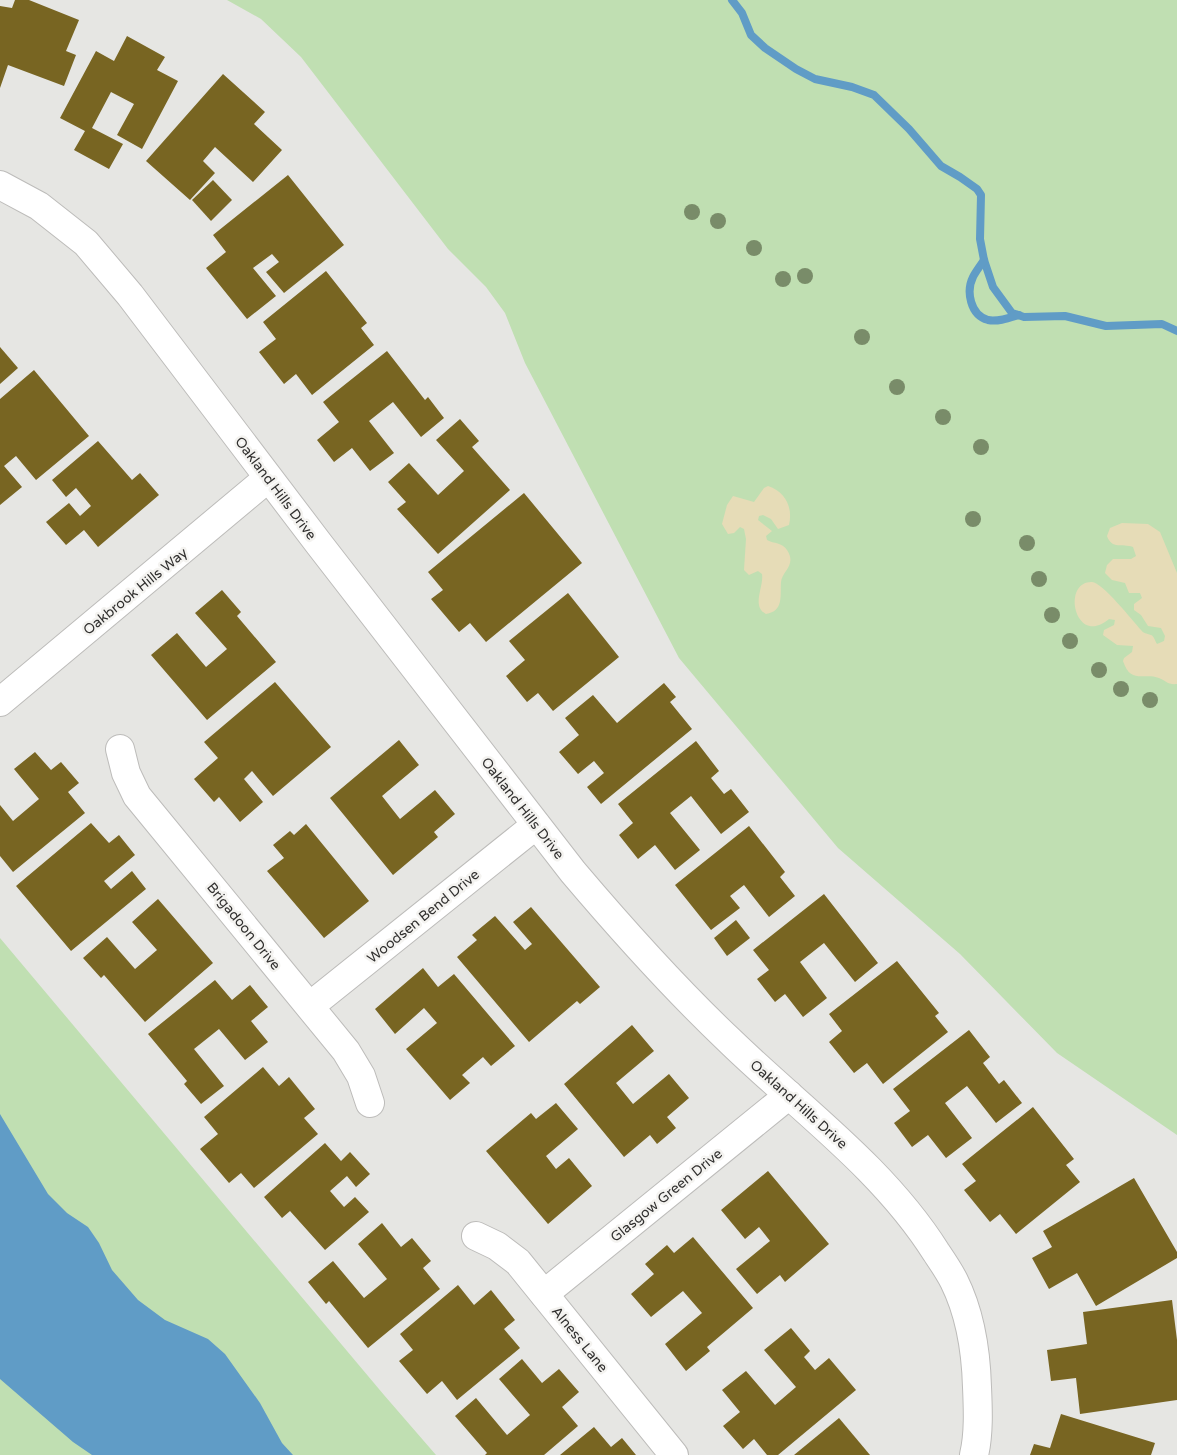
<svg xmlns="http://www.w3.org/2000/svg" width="1177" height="1455" font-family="'Varela Round',sans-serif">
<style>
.green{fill:#c0dfb2}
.sand{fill:#e6dcb7}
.water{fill:#609cc6}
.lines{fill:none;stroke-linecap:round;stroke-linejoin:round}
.stream{stroke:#609cc6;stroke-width:8}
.building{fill:#786522}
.street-casing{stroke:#bdbcba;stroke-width:30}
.street{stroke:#fff;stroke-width:28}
.tree{fill:#798c69}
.labels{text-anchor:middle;stroke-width:5;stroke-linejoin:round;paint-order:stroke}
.street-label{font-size:14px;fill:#31302f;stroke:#f4f3f0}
</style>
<rect width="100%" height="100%" fill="#e6e6e3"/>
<!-- green -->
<g class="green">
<path d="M 227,0 L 1177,0 L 1177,1135 L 1057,1053 L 960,954 L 838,848 L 679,658 L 525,363 L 505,313 L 486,287 L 448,249 L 301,57 L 261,19 Z"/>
<path d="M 0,938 L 384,1395 L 436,1455 L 0,1455 Z"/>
</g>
<!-- sand -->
<g class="sand">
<path d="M 768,486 C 786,492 793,508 789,525 L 778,529 L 771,519 L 763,515 L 759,516 L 758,520 L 772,531 L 766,536 L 767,540 C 774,544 782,542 787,550 C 797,565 782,571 781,582 C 780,596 784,611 766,614 C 751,606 764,587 762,574 L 758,571 L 749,575 L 744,570 L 746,539 L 744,529 L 740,527 L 734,533 L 728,534 L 722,524 L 727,505 L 733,496 L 754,502 L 764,488 Z"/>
<path d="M 1122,523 L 1148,524 L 1160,532 L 1177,573 L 1177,684 C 1168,685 1166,681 1159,678 C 1144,672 1131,685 1123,661 L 1124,658 L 1132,652 L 1133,646 L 1117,645 L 1103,635 L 1104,630 L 1114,625 L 1115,620 L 1109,619 C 1075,648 1061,581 1092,582 C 1102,582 1133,621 1141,630 C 1144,634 1146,633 1151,635 C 1154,636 1155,641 1157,644 L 1164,641 L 1165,636 L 1161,628 L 1148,626 L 1141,615 L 1134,610 L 1134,604 L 1142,598 L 1140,593 L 1129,593 L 1125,583 L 1112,580 L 1105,573 L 1107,565 L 1113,559 L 1131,559 L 1136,556 L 1133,547 C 1122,543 1112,550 1107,536 L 1110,528 Z"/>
</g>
<!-- water -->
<path class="water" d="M 0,1114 L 48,1194 L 67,1213 L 88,1227 L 99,1243 L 112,1270 L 138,1300 L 165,1320 L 208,1339 L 225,1354 L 260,1403 L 282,1443 L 293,1455 L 92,1455 L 73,1442 L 0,1379 Z"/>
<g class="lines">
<!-- stream -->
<g class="stream">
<path d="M 732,0 L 742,13 L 751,35 L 765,48 L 796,69 L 815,79 L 852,87 L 874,95 L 909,129 L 941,166 L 960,177 L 977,189 L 981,195 L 980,239 L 984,260 L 993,287 L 1012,313 L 1024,317 L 1065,316 L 1106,326 L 1162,324 L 1177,331"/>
<path d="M 984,260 C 981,265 976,271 973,277 C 966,291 970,315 988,320 C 998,322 1009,318 1019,315"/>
</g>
</g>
<!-- building -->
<g class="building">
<path d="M 15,0 L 29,0 L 79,20 L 66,51 L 76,55 L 64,86 L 8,65 L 0,88 L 0,6 L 12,8 Z"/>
<path d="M 127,36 L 165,57 L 157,70 L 178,81 L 142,149 L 117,135 L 134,104 L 111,92 L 92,128 L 123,144 L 109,169 L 74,150 L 85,131 L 60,118 L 96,51 L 114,61 Z"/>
<path d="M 223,74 L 265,112 L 254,124 L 282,150 L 253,182 L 215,147 L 203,161 L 215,173 L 190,200 L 146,161 Z"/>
<path d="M 288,175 L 344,245 L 284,293 L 266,272 L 279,262 L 272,254 L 253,268 L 276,296 L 247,319 L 206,268 L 226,252 L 213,235 Z"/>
<path d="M 213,180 L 232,200 L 211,221 L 192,200 Z"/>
<path d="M 326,271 L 367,323 L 361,328 L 374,345 L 312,395 L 296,374 L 284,384 L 259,352 L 276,339 L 263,322 Z"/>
<path d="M 0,347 L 18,368 L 0,384 Z"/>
<path d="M 387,351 L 425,400 L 428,397 L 444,418 L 421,437 L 393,402 L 369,421 L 394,453 L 370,471 L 352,448 L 334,462 L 317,440 L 339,422 L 323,402 Z"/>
<path d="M 34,370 L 89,436 L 36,480 L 16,456 L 4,466 L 22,487 L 0,505 L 0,399 Z"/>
<path d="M 460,419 L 479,441 L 472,447 L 510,490 L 438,554 L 397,509 L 406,502 L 388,482 L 409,463 L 438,495 L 464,471 L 436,440 Z"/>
<path d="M 98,441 L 132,480 L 140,473 L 159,495 L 98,547 L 84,530 L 66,545 L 46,522 L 69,503 L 80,516 L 91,506 L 76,488 L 66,497 L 52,480 Z"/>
<path d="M 524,493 L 582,563 L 486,642 L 470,623 L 459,632 L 431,599 L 443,590 L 428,572 Z"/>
<path d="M 222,590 L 241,612 L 237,616 L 276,662 L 207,720 L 151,655 L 177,633 L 206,667 L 227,649 L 195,613 Z"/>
<path d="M 568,593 L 619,657 L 553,711 L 538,693 L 527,702 L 506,676 L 525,660 L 509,641 Z"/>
<path d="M 275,682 L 331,747 L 273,796 L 252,771 L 244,779 L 263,802 L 240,822 L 219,797 L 214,802 L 194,779 L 218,758 L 204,742 Z"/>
<path d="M 664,683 L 676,697 L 670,702 L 692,729 L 601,804 L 587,787 L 604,773 L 594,761 L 578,774 L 559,752 L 579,735 L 565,718 L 593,695 L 617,723 Z"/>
<path d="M 399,740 L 419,765 L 382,796 L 400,819 L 435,790 L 455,814 L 434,832 L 438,837 L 393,875 L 330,798 Z"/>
<path d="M 696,741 L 719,771 L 711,778 L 724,794 L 731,789 L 749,812 L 721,834 L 691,796 L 670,813 L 700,850 L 675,870 L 655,845 L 638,859 L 619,835 L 633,823 L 618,804 Z"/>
<path d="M 35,752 L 51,770 L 61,762 L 79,783 L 68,792 L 85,813 L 13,872 L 0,856 L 0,805 L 13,821 L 39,799 L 14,769 Z"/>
<path d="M 91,823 L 109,843 L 119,835 L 135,855 L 104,881 L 111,889 L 132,871 L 146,889 L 71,951 L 16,886 Z"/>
<path d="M 306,824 L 369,901 L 324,938 L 267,871 L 284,858 L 273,845 L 290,831 L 294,835 Z"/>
<path d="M 749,826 L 785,872 L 780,877 L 795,896 L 769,917 L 744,885 L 730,896 L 740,908 L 711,930 L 675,885 Z"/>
<path d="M 824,894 L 878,963 L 855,982 L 824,943 L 800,962 L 827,998 L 803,1017 L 785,994 L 775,1002 L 757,979 L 769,970 L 753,950 Z"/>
<path d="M 158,899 L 213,963 L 145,1022 L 104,975 L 101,978 L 83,958 L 107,937 L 135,969 L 157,950 L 132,922 Z"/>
<path d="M 531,907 L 600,987 L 580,1004 L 577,1001 L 529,1042 L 457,957 L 477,940 L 472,935 L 495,916 L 525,950 L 532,944 L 513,922 Z"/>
<path d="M 736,920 L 750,938 L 727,956 L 714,938 Z"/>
<path d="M 897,961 L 939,1013 L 935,1016 L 948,1032 L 883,1084 L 867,1063 L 854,1073 L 829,1042 L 842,1031 L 829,1014 Z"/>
<path d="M 423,968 L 438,987 L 454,974 L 515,1046 L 491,1066 L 483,1057 L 462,1075 L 470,1083 L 450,1100 L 406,1049 L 437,1023 L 424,1008 L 395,1034 L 375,1009 Z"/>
<path d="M 215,980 L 232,1000 L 250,985 L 268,1007 L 251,1021 L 268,1042 L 245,1060 L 219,1029 L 194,1049 L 224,1086 L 201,1104 L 184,1084 L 187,1081 L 148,1034 Z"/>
<path d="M 632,1025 L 654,1051 L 616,1083 L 633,1104 L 669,1074 L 689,1098 L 667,1117 L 676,1128 L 657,1144 L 650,1135 L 624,1157 L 564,1084 Z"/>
<path d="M 969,1030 L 990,1057 L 983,1063 L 999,1084 L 1004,1080 L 1022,1103 L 996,1123 L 967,1086 L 945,1103 L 972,1138 L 946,1158 L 928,1135 L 912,1147 L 894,1123 L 910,1111 L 893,1089 Z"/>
<path d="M 263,1067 L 279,1086 L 289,1077 L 315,1109 L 304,1118 L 318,1134 L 254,1188 L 241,1173 L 229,1183 L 200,1149 L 218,1134 L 204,1117 Z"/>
<path d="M 556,1103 L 578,1129 L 546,1156 L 556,1169 L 569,1158 L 592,1186 L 548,1224 L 486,1151 L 531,1113 L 536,1119 Z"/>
<path d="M 1033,1107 L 1074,1159 L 1066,1165 L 1080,1182 L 1016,1234 L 1000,1214 L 990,1222 L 964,1190 L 976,1181 L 962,1164 Z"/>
<path d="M 325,1143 L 341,1161 L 350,1152 L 370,1174 L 356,1187 L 347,1176 L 330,1191 L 344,1207 L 355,1197 L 369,1212 L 325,1250 L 290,1211 L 282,1218 L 264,1197 Z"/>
<path d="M 768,1171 L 829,1244 L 785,1282 L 780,1275 L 757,1294 L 736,1269 L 770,1241 L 759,1227 L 745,1239 L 721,1210 Z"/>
<path d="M 1134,1178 L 1177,1252 L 1177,1258 L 1096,1306 L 1077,1273 L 1049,1289 L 1032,1258 L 1052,1247 L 1043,1231 Z"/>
<path d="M 382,1223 L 401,1247 L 412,1238 L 431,1261 L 423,1268 L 440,1289 L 368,1348 L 329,1301 L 326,1304 L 308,1282 L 333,1261 L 364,1298 L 387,1279 L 358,1244 Z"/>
<path d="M 693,1237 L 753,1308 L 707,1347 L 710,1351 L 686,1371 L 665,1344 L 702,1313 L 683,1291 L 651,1317 L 631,1294 L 654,1274 L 645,1264 L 667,1245 L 674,1253 Z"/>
<path d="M 458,1285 L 474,1305 L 491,1290 L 515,1320 L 504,1329 L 520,1348 L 457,1400 L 442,1381 L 427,1394 L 399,1361 L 413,1350 L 400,1334 Z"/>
<path d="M 1172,1300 L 1177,1340 L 1177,1400 L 1080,1414 L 1076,1378 L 1051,1381 L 1047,1350 L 1087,1344 L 1083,1312 Z"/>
<path d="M 791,1328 L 810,1351 L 804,1357 L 815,1370 L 829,1358 L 856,1390 L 778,1455 L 767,1455 L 754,1439 L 743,1449 L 723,1426 L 740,1412 L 722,1390 L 746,1371 L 775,1405 L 796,1387 L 764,1350 Z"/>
<path d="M 522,1359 L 542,1383 L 559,1369 L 579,1392 L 562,1407 L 578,1426 L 544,1455 L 485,1455 L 487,1453 L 455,1416 L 476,1398 L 507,1435 L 530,1415 L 499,1379 Z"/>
<path d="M 1061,1414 L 1155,1443 L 1151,1455 L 1030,1455 L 1034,1444 L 1050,1448 Z"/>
<path d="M 839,1418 L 870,1455 L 794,1455 Z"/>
<path d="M 594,1427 L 611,1447 L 622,1438 L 636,1455 L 560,1455 Z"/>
</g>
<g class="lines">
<!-- street casing -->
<g class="street-casing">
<g id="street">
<path d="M 0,185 L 39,206 L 86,243 L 130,295 L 319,544 L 573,872 C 623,931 674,988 730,1041 C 800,1109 883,1168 936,1252 C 942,1261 949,1271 954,1281 C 970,1313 976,1351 977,1387 C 978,1409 979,1434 974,1455"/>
<path d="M 0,702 L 268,478"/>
<path d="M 120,749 L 126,773 L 137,796 L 346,1051 L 361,1076 L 370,1103"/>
<path d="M 310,1006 L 536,825"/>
<path d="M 476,1236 L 497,1246 L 518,1262 L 674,1455"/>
<path d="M 544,1294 L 789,1095"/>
</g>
</g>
<!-- street -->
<use href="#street" class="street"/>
</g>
<!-- trees -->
<g class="tree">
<circle cx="692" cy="212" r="8"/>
<circle cx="718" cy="221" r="8"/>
<circle cx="754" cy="248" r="8"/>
<circle cx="805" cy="276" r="8"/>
<circle cx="783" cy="279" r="8"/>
<circle cx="862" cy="337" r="8"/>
<circle cx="897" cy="387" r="8"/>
<circle cx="943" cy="417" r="8"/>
<circle cx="981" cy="447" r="8"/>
<circle cx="973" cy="519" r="8"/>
<circle cx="1027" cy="543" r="8"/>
<circle cx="1039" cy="579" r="8"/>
<circle cx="1052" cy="615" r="8"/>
<circle cx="1070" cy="641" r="8"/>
<circle cx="1099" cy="670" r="8"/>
<circle cx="1121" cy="689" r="8"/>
<circle cx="1150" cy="700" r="8"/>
</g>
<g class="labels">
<!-- street labels -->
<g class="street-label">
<text transform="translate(276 488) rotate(53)" y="5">Oakland Hills Drive</text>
<text transform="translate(135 591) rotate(-39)" y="5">Oakbrook Hills Way</text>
<text transform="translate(523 808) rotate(52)" y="5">Oakland Hills Drive</text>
<text transform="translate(423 916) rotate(-39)" y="5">Woodsen Bend Drive</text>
<text transform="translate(244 926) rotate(51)" y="5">Brigadoon Drive</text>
<text transform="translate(799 1104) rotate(42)" y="5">Oakland Hills Drive</text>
<text transform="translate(666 1195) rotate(-39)" y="5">Glasgow Green Drive</text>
<text transform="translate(580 1339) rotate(51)" y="5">Alness Lane</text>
</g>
</g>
</svg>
